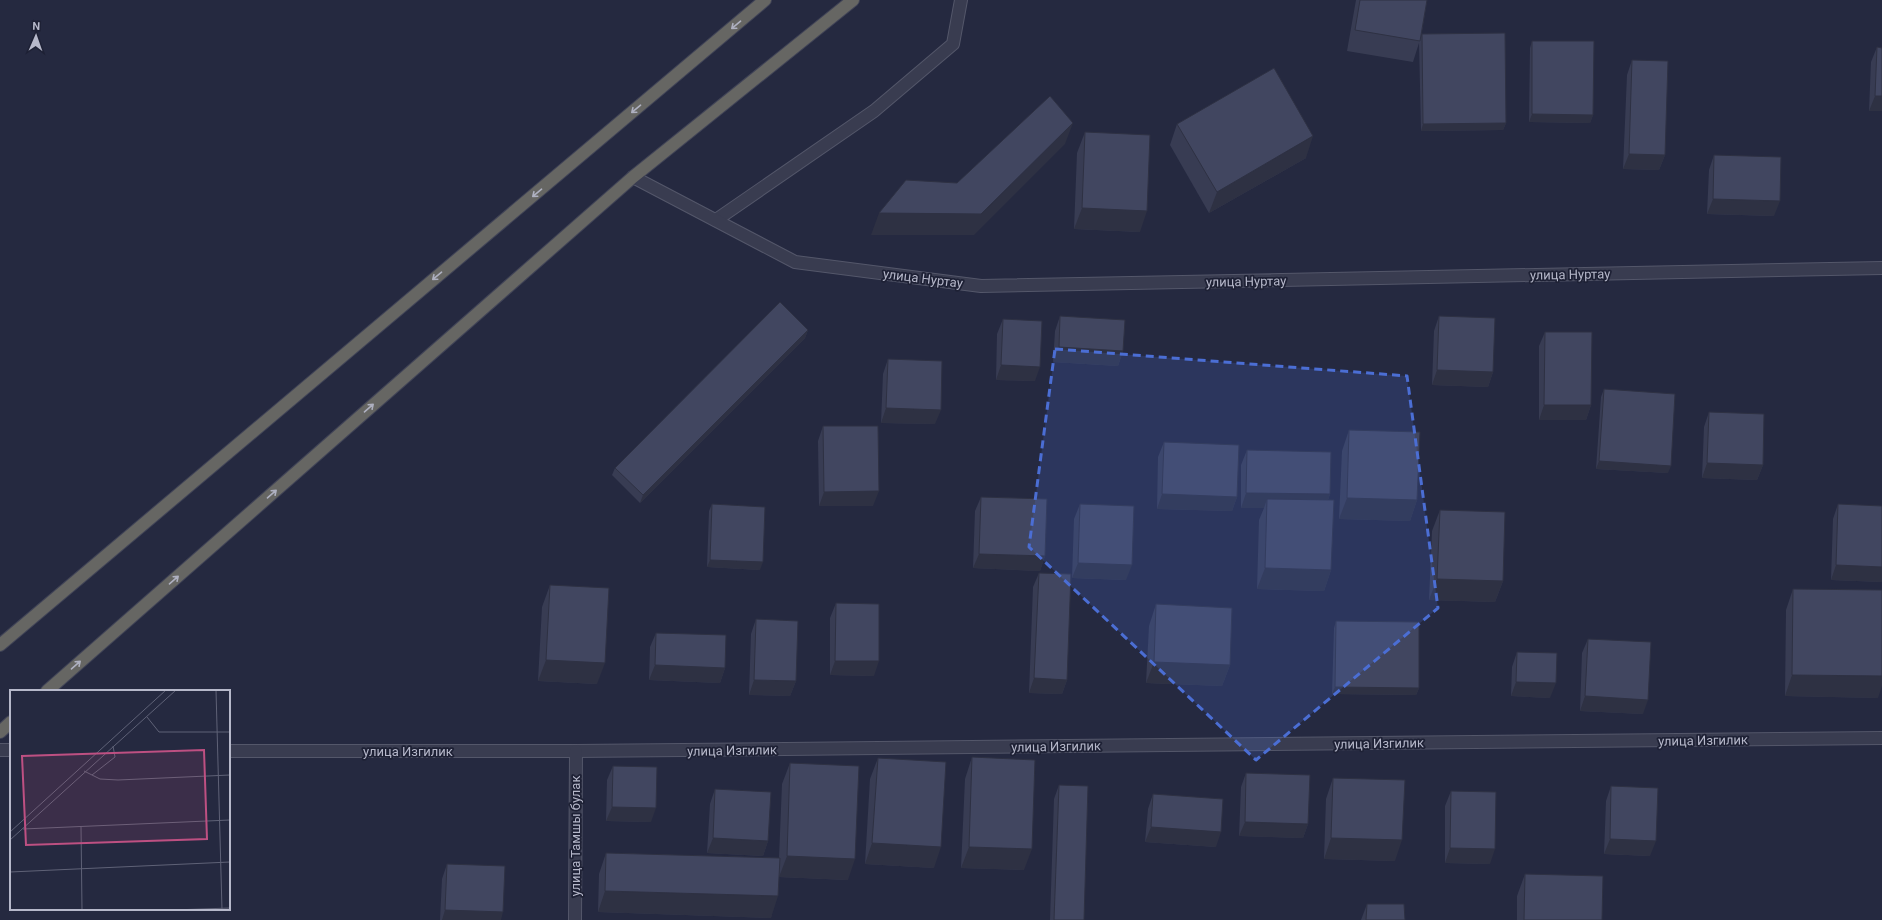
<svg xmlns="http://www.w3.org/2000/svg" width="1882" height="920" font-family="Roboto,sans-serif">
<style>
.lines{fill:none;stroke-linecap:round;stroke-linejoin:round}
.service-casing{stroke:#54576a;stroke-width:14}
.minor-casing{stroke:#54576a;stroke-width:14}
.trunk-casing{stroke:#414457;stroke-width:14}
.service{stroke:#393c50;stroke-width:12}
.minor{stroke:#393c50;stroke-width:12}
.trunk{stroke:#666663;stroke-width:12}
.wall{fill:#383c53}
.shaded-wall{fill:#2e3143}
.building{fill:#414660;stroke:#2e3143}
.oneway{stroke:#aeb0c0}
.marked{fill:#4b6ed4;fill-opacity:0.2;stroke:#4b6ed4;stroke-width:3;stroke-dasharray:8 5;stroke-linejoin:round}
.labels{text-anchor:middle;stroke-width:3.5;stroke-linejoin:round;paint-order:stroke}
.street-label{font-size:13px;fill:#b6b8ca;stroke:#1e2135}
.inset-road{fill:none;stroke:#5f6277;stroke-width:1}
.view{fill:#be5082;fill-opacity:0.15;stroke:#be5082;stroke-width:2}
.inset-edge{fill:none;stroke:#b6b8ca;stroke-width:2}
</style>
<rect width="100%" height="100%" fill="#252940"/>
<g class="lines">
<!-- service casing -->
<g class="service-casing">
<path id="service" d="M 716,220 L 874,111 L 953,44 L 961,0"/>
</g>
<!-- minor casing -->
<g class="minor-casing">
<g id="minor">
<path d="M 633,177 L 795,262 L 981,286 L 1882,268"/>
<path d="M 0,750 L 11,750"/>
<path d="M 229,751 L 576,751 L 1882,738"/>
<path d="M 575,920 L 576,751"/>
</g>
</g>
<!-- trunk casing -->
<g class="trunk-casing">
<g id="trunk">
<path d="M 0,645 L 765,0"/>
<path d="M 47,691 L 633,177 L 853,0"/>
<path d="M 0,732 L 11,722"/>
</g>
</g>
<!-- service -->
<use href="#service" class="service"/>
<!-- minor -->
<use href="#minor" class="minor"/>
<!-- trunk -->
<use href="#trunk" class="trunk"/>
</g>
<!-- wall -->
<g class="wall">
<path d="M 1356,0 L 1427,0 L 1421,37 L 1422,34 L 1506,123 L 1503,130 L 1421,131 L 1419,43 L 1413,62 L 1347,51 Z"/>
<path d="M 1532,41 L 1593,115 L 1590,123 L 1529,122 L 1530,48 Z"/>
<path d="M 1877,47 L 1882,48 L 1882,111 L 1869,111 L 1871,62 Z"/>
<path d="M 1632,60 L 1665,155 L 1659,170 L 1623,169 L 1627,75 Z"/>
<path d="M 1177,124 L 1306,158 L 1209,213 L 1170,145 Z"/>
<path d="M 1085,132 L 1140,232 L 1074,229 L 1077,153 Z"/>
<path d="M 1714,155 L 1774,216 L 1707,214 L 1709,170 Z"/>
<path d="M 1060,316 L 1123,351 L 1118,366 L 1053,362 L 1055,331 Z"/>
<path d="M 1439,316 L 1493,372 L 1488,387 L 1432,385 L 1434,331 Z"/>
<path d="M 1003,319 L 1035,381 L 996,380 L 997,334 Z"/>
<path d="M 808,330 L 805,338 L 640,503 L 612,475 L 615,468 Z"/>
<path d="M 1545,332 L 1591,405 L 1586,420 L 1539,420 L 1539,346 Z"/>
<path d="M 888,359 L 935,424 L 881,423 L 883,374 Z"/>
<path d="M 1604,389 L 1668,473 L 1596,469 L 1601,397 Z"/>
<path d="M 1709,412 L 1763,465 L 1757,480 L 1702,478 L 1704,427 Z"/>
<path d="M 823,426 L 873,506 L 819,506 L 818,441 Z"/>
<path d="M 1349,430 L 1417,500 L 1410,521 L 1339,519 L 1342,451 Z"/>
<path d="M 1164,442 L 1237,497 L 1232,511 L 1157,509 L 1158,457 Z"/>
<path d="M 1247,450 L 1330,494 L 1328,500 L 1331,570 L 1324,591 L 1257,589 L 1259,520 L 1264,508 L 1241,508 L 1241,465 Z"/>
<path d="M 981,497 L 1045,556 L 1040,571 L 973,568 L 975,511 Z"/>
<path d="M 712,504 L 760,570 L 707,567 L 709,511 Z"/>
<path d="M 1080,504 L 1126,580 L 1072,578 L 1074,519 Z"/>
<path d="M 1838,504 L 1882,506 L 1882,582 L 1831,580 L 1833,519 Z"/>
<path d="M 1440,510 L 1503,581 L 1495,602 L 1429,600 L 1432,531 Z"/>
<path d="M 1039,573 L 1067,680 L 1062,694 L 1029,693 L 1033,587 Z"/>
<path d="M 550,585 L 597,684 L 538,681 L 542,607 Z"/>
<path d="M 1793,589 L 1878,698 L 1785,696 L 1786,610 Z"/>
<path d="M 836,603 L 874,676 L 830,675 L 830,618 Z"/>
<path d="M 1156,604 L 1230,665 L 1222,686 L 1146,683 L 1149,626 Z"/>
<path d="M 756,619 L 796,681 L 790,696 L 749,695 L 751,634 Z"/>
<path d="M 1336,621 L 1419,688 L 1416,695 L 1332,694 L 1334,628 Z"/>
<path d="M 656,633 L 725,668 L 720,683 L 649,680 L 650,647 Z"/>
<path d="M 1588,639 L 1643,714 L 1580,711 L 1582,653 Z"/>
<path d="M 1517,652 L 1550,698 L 1511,696 L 1512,667 Z"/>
<path d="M 972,757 L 1024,870 L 961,868 L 965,779 Z"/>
<path d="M 878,758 L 934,868 L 865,864 L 870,779 Z"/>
<path d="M 790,763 L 848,880 L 779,877 L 771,918 L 598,912 L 599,874 L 606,853 L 779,858 L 782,784 Z"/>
<path d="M 613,766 L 651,822 L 606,821 L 607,780 Z"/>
<path d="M 1246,773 L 1308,824 L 1303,838 L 1239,836 L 1241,787 Z"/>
<path d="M 1333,778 L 1395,861 L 1324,859 L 1326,799 Z"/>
<path d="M 1059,785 L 1084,920 L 1050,920 L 1054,799 Z"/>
<path d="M 1611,786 L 1650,856 L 1604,854 L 1606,801 Z"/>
<path d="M 715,789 L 768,841 L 763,856 L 707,853 L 710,804 Z"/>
<path d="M 1451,791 L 1490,864 L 1445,863 L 1445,806 Z"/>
<path d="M 1153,794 L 1216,847 L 1145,842 L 1148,809 Z"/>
<path d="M 447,864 L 501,920 L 440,920 L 442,879 Z"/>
<path d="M 1525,874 L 1602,920 L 1517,920 L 1517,896 Z"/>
<path d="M 1367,904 L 1405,920 L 1361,920 Z"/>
</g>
<!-- shaded-wall -->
<g class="shaded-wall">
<path d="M 1875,96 L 1882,96 L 1882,111 L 1869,111 Z"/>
<path d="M 1532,114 L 1593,115 L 1590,123 L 1529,122 Z"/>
<path d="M 1073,123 L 1065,144 L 974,235 L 871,235 L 879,213 L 981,214 Z"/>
<path d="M 1506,123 L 1503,130 L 1421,131 L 1423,124 Z"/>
<path d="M 1313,136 L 1306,158 L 1209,213 L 1217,192 Z"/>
<path d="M 1629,154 L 1665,155 L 1659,170 L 1623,169 Z"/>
<path d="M 1713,199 L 1780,201 L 1774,216 L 1707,214 Z"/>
<path d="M 1082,208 L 1147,211 L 1140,232 L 1074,229 Z"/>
<path d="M 808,330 L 805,338 L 640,503 L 643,495 Z"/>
<path d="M 1059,347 L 1123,351 L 1118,366 L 1053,362 Z"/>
<path d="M 1001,365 L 1040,367 L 1035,381 L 996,380 Z"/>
<path d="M 1437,370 L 1493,372 L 1488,387 L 1432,385 Z"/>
<path d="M 1544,405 L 1591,405 L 1586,420 L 1539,420 Z"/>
<path d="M 886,408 L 941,410 L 935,424 L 881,423 Z"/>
<path d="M 1599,461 L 1671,466 L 1668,473 L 1596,469 Z"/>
<path d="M 1707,463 L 1763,465 L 1757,480 L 1702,478 Z"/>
<path d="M 879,491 L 873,506 L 819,506 L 824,492 Z"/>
<path d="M 1246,493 L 1330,494 L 1325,509 L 1267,499 L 1264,508 L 1241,508 Z"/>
<path d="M 1162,494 L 1237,497 L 1232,511 L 1157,509 Z"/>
<path d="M 1347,498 L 1417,500 L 1410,521 L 1339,519 Z"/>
<path d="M 979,554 L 1045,556 L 1040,571 L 973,568 Z"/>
<path d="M 710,560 L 763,562 L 760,570 L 707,567 Z"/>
<path d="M 1078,563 L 1132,565 L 1126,580 L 1072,578 Z"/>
<path d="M 1836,565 L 1882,567 L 1882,582 L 1831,580 Z"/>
<path d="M 1265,568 L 1331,570 L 1324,591 L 1257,589 Z"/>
<path d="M 1437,579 L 1503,581 L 1495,602 L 1429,600 Z"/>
<path d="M 546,660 L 605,663 L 597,684 L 538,681 Z"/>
<path d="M 835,661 L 879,661 L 874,676 L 830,675 Z"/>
<path d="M 1154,662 L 1230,665 L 1222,686 L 1146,683 Z"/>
<path d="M 655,665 L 725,668 L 720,683 L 649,680 Z"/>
<path d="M 1792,675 L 1882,676 L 1882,686 L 1878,698 L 1785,696 Z"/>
<path d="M 1034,678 L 1067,680 L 1062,694 L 1029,693 Z"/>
<path d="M 754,680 L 796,681 L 790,696 L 749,695 Z"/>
<path d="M 1516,682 L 1556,683 L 1550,698 L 1511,696 Z"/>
<path d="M 1335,687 L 1419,688 L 1416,695 L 1332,694 Z"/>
<path d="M 1585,696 L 1648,700 L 1643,714 L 1580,711 Z"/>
<path d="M 612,807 L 656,808 L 651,822 L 606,821 Z"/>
<path d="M 1245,822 L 1308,824 L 1303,838 L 1239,836 Z"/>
<path d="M 1151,827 L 1221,832 L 1216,847 L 1145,842 Z"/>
<path d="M 713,838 L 768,841 L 763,856 L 707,853 Z"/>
<path d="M 1331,838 L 1402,840 L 1395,861 L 1324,859 Z"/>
<path d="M 1610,839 L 1656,841 L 1650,856 L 1604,854 Z"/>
<path d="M 872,843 L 941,847 L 934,868 L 865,864 Z"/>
<path d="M 969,847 L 1032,849 L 1024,870 L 961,868 Z"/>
<path d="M 1450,848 L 1495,849 L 1490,864 L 1445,863 Z"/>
<path d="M 787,856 L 855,859 L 848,880 L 779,877 Z"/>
<path d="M 605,891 L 778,896 L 771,918 L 598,912 Z"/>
<path d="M 445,910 L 503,912 L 501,920 L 442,920 Z"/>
</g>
<!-- building -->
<g class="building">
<path d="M 1360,0 L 1427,0 L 1420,41 L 1355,30 Z"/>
<path d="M 1505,33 L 1506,123 L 1423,124 L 1422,34 Z"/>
<path d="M 1532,41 L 1594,41 L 1593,115 L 1532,114 Z"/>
<path d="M 1877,47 L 1882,48 L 1882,96 L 1875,96 Z"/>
<path d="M 1632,60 L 1668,61 L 1665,155 L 1629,154 Z"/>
<path d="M 1274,68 L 1313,136 L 1217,192 L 1177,124 Z"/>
<path d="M 1050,96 L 1073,123 L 981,214 L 879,213 L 906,180 L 957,183 Z"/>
<path d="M 1085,132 L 1150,135 L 1147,211 L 1082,208 Z"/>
<path d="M 1714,155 L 1781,157 L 1780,201 L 1713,199 Z"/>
<path d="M 780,302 L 808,330 L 643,495 L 615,468 Z"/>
<path d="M 1060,316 L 1125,320 L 1123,351 L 1059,347 Z"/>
<path d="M 1439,316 L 1495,318 L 1493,372 L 1437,370 Z"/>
<path d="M 1003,319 L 1042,321 L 1040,367 L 1001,365 Z"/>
<path d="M 1545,332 L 1592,332 L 1591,405 L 1544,405 Z"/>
<path d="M 888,359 L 942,361 L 941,410 L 886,408 Z"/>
<path d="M 1604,389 L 1675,394 L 1671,466 L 1599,461 Z"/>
<path d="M 1709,412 L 1764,414 L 1763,465 L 1707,463 Z"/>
<path d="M 823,426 L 878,426 L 879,491 L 824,492 Z"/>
<path d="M 1349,430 L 1420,432 L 1417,500 L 1347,498 Z"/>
<path d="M 1164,442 L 1239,445 L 1237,497 L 1162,494 Z"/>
<path d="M 1247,450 L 1331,452 L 1330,494 L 1246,493 Z"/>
<path d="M 981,497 L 1047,499 L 1045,556 L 979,554 Z"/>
<path d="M 1267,499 L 1334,500 L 1331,570 L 1265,568 Z"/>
<path d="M 712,504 L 765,507 L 763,562 L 710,560 Z"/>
<path d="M 1080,504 L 1134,506 L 1132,565 L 1078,563 Z"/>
<path d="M 1838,504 L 1882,506 L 1882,567 L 1836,565 Z"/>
<path d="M 1440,510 L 1505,512 L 1503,581 L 1437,579 Z"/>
<path d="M 1039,573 L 1071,574 L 1067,680 L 1034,678 Z"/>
<path d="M 550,585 L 609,588 L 605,663 L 546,660 Z"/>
<path d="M 1793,589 L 1882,590 L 1882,676 L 1792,675 Z"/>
<path d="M 836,603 L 879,604 L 879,661 L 835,661 Z"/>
<path d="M 1156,604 L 1232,608 L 1230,665 L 1154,662 Z"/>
<path d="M 756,619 L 798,621 L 796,681 L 754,680 Z"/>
<path d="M 1336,621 L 1419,622 L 1419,688 L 1335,687 Z"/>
<path d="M 656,633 L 726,635 L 725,668 L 655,665 Z"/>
<path d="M 1588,639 L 1651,642 L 1648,700 L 1585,696 Z"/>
<path d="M 1517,652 L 1557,653 L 1556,683 L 1516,682 Z"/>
<path d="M 972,757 L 1035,760 L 1032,849 L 969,847 Z"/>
<path d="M 878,758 L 946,762 L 941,847 L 872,843 Z"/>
<path d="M 790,763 L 859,766 L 855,859 L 787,856 Z"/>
<path d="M 613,766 L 657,767 L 656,808 L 612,807 Z"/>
<path d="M 1246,773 L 1310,775 L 1308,824 L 1245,822 Z"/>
<path d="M 1333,778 L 1405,780 L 1402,840 L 1331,838 Z"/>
<path d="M 1059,785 L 1088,786 L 1084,920 L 1054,920 Z"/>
<path d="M 1611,786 L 1658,788 L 1656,841 L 1610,839 Z"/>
<path d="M 715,789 L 771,792 L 768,841 L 713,838 Z"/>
<path d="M 1451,791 L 1496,792 L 1495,849 L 1450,848 Z"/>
<path d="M 1153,794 L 1223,799 L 1221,832 L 1151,827 Z"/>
<path d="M 606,853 L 780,858 L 778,896 L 605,891 Z"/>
<path d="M 447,864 L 505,866 L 503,912 L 445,910 Z"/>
<path d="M 1525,874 L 1603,876 L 1602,920 L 1524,920 Z"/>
<path d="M 1367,904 L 1404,904 L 1405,920 L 1366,920 Z"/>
</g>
<!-- one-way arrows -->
<defs><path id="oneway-shaft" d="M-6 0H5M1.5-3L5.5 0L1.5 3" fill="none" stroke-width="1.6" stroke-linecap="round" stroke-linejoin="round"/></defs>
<g class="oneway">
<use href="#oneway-shaft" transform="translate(736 25) rotate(140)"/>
<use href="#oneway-shaft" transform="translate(636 109) rotate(140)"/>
<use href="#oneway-shaft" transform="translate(537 193) rotate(140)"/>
<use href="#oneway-shaft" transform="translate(437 276) rotate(140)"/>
<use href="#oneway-shaft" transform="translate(369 408) rotate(-41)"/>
<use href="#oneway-shaft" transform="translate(272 494) rotate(-41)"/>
<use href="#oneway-shaft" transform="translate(174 580) rotate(-41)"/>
<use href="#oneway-shaft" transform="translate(76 665) rotate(-41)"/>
</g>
<!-- marked area -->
<path class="marked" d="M 1055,349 L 1407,376 L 1438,608 L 1256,760 L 1029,547 Z"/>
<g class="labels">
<!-- street labels -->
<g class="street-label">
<text transform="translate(1570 274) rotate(-1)" y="5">улица Нуртау</text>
<text transform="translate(923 278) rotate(7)" y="5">улица Нуртау</text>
<text transform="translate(1246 281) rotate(-1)" y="5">улица Нуртау</text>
<text transform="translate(1703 740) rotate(-1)" y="5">улица Изгилик</text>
<text transform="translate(1379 743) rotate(-1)" y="5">улица Изгилик</text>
<text transform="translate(1056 746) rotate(-1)" y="5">улица Изгилик</text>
<text transform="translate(732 750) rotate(-1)" y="5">улица Изгилик</text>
<text x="408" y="756">улица Изгилик</text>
<text transform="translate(575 836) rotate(-90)" y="5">улица Тамшы булак</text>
</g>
</g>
<!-- overview -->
<g transform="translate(10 690)">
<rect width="220" height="220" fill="#252940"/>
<path class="inset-road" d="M 206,0 L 212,220M 137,27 L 149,42 L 220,42M 74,81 L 90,89 L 108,90 L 220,85M 82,85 L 105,67 L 103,56M 71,137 L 72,220M 13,139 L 220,130M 0,142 L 156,0M 0,150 L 166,0M 0,182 L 220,172M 162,220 L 220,218"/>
<path class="view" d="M 194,60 L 197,149 L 16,155 L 12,66 Z"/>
<rect width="220" height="220" class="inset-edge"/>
</g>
<!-- north arrow -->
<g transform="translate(36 36) rotate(2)" stroke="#1e2135" stroke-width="3" paint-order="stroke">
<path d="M0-3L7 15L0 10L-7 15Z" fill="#b6b8ca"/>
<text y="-6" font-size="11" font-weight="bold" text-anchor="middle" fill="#b6b8ca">N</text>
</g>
</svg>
